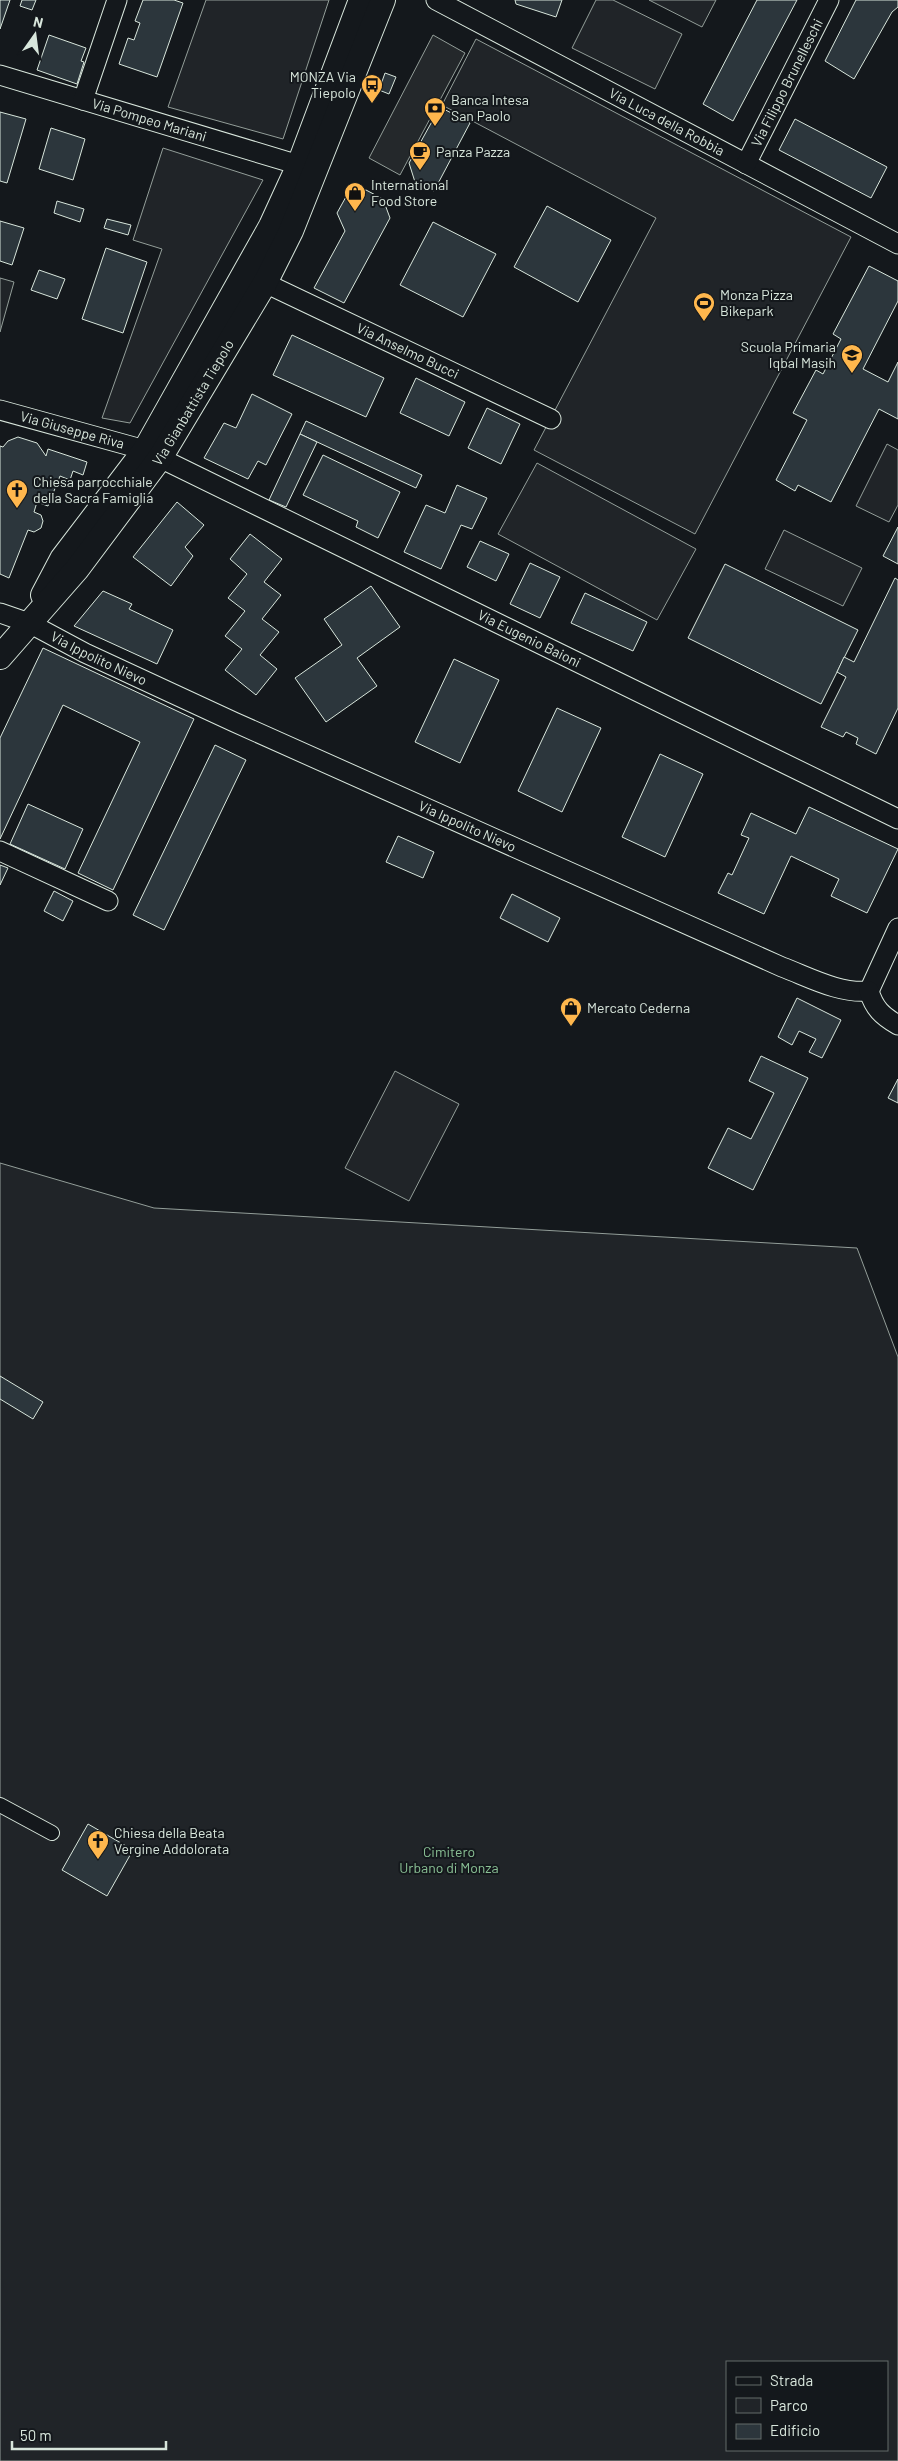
<svg xmlns="http://www.w3.org/2000/svg" width="898" height="2461" font-family="Barlow,sans-serif">
<style>
.green{fill:#202428;stroke:#939e99;fill-rule:evenodd}
.parking{fill:#24282b;stroke:#939e99}
.building{fill:#2c363c;stroke:#d8e6dc}
.lines{fill:none;stroke-linecap:round;stroke-linejoin:round}
.pedestrian-casing{stroke:#d8e6dc;stroke-width:16}
.minor-casing{stroke:#d8e6dc;stroke-width:21}
.tertiary-casing{stroke:#d8e6dc;stroke-width:26}
.pedestrian{stroke:#14181c;stroke-width:14}
.minor{stroke:#14181c;stroke-width:19}
.tertiary{stroke:#14181c;stroke-width:24}
.labels{text-anchor:middle;stroke-width:4;stroke-linejoin:round;paint-order:stroke}
.poi-label{font-size:14px;fill:#d8e6dc;stroke:#14181c;text-anchor:start}
.street-label{font-size:14px;fill:#d8e6dc;stroke:#14181c}
.park-label{font-size:14px;fill:#8ac095;stroke:#14181c}
</style>
<rect width="100%" height="100%" fill="#14181c"/>
<!-- green -->
<g class="green">
<path d="M 206,0 L 329,0 L 283,139 L 168,107 Z"/>
<path d="M 596,0 L 613,0 L 682,34 L 655,89 L 572,48 Z"/>
<path d="M 649,0 L 716,0 L 702,27 Z"/>
<path d="M 476,39 L 851,237 L 695,534 L 534,450 L 656,218 L 442,105 Z"/>
<path d="M 163,148 L 263,180 L 130,423 L 102,418 L 162,249 L 133,240 Z"/>
<path d="M 0,278 L 14,282 L 0,332 Z"/>
<path d="M 887,444 L 898,450 L 898,505 L 889,522 L 856,506 Z"/>
<path d="M 537,463 L 696,549 L 657,620 L 498,534 Z"/>
<path d="M 784,530 L 862,568 L 843,606 L 765,569 Z"/>
<path d="M 395,1071 L 459,1104 L 409,1201 L 345,1168 Z"/>
<path d="M 0,1163 L 154,1208 L 857,1248 L 898,1357 L 898,2461 L 0,2461 ZM 727,2362 L 887,2362 L 887,2450 L 727,2450 Z"/>
</g>
<!-- parking -->
<path class="parking" d="M 433,35 L 465,53 L 400,175 L 369,158 Z"/>
<!-- building -->
<g class="building">
<path d="M 0,0 L 10,0 L 0,29 Z"/>
<path d="M 22,0 L 36,0 L 32,10 L 20,6 Z"/>
<path d="M 143,0 L 174,0 L 183,3 L 157,77 L 119,64 L 128,38 L 134,40 L 140,23 L 135,21 Z"/>
<path d="M 515,0 L 562,0 L 556,17 L 516,4 Z"/>
<path d="M 757,0 L 797,0 L 733,121 L 703,104 Z"/>
<path d="M 856,0 L 898,0 L 898,7 L 892,12 L 854,79 L 825,61 Z"/>
<path d="M 49,35 L 86,48 L 81,61 L 84,62 L 77,84 L 37,70 Z"/>
<path d="M 385,73 L 396,77 L 389,94 L 379,90 Z"/>
<path d="M 440,107 L 470,123 L 434,191 L 415,182 L 409,163 Z"/>
<path d="M 0,112 L 26,119 L 7,183 L 0,181 Z"/>
<path d="M 795,119 L 887,167 L 871,198 L 779,150 Z"/>
<path d="M 51,128 L 85,139 L 73,180 L 39,169 Z"/>
<path d="M 366,190 L 383,199 L 390,218 L 344,303 L 314,288 L 345,231 L 337,213 L 347,195 Z"/>
<path d="M 57,201 L 84,209 L 80,222 L 54,213 Z"/>
<path d="M 547,206 L 611,240 L 578,302 L 514,267 Z"/>
<path d="M 107,219 L 131,225 L 128,235 L 104,228 Z"/>
<path d="M 0,221 L 24,228 L 12,265 L 0,261 Z"/>
<path d="M 433,222 L 496,254 L 463,317 L 400,285 Z"/>
<path d="M 106,248 L 147,262 L 123,333 L 82,319 Z"/>
<path d="M 869,266 L 898,281 L 898,301 L 863,369 L 888,382 L 898,362 L 898,419 L 879,409 L 831,502 L 798,485 L 795,491 L 776,480 L 807,420 L 793,413 L 816,370 L 823,374 L 841,339 L 833,334 Z"/>
<path d="M 39,270 L 65,279 L 57,299 L 31,290 Z"/>
<path d="M 292,335 L 384,378 L 366,417 L 273,375 Z"/>
<path d="M 416,378 L 465,402 L 449,436 L 400,413 Z"/>
<path d="M 252,394 L 292,414 L 266,465 L 258,461 L 248,479 L 204,458 L 224,423 L 236,428 Z"/>
<path d="M 487,408 L 520,424 L 501,464 L 468,448 Z"/>
<path d="M 306,421 L 422,475 L 416,488 L 300,434 Z"/>
<path d="M 300,434 L 317,442 L 286,507 L 269,500 Z"/>
<path d="M 18,437 L 37,443 L 46,456 L 48,449 L 87,462 L 83,475 L 73,471 L 70,480 L 60,476 L 48,506 L 37,502 L 34,512 L 41,515 L 43,521 L 41,528 L 34,532 L 28,530 L 9,578 L 0,574 L 0,446 L 3,447 L 8,441 Z"/>
<path d="M 323,455 L 400,492 L 378,538 L 356,527 L 358,521 L 303,495 Z"/>
<path d="M 457,485 L 487,498 L 472,529 L 461,525 L 441,569 L 404,552 L 426,505 L 445,513 Z"/>
<path d="M 177,502 L 204,525 L 185,547 L 193,556 L 171,586 L 133,557 Z"/>
<path d="M 898,527 L 898,564 L 883,556 Z"/>
<path d="M 250,534 L 282,559 L 264,582 L 281,595 L 262,619 L 279,632 L 260,655 L 277,669 L 256,695 L 225,670 L 242,649 L 225,636 L 245,611 L 228,598 L 247,574 L 230,559 Z"/>
<path d="M 480,541 L 509,554 L 496,581 L 467,567 Z"/>
<path d="M 530,563 L 560,577 L 540,618 L 510,604 Z"/>
<path d="M 725,564 L 858,630 L 821,704 L 688,638 Z"/>
<path d="M 895,578 L 898,580 L 898,708 L 876,754 L 856,744 L 858,738 L 846,732 L 843,737 L 821,727 L 846,677 L 837,672 L 844,657 L 854,662 Z"/>
<path d="M 371,586 L 400,627 L 357,658 L 377,686 L 326,722 L 295,678 L 342,645 L 324,619 Z"/>
<path d="M 103,591 L 132,604 L 129,609 L 173,630 L 157,664 L 74,626 Z"/>
<path d="M 585,593 L 647,622 L 633,651 L 571,623 Z"/>
<path d="M 43,648 L 194,719 L 113,890 L 78,873 L 140,742 L 63,705 L 0,839 L 0,738 Z"/>
<path d="M 454,659 L 499,680 L 460,763 L 415,742 Z"/>
<path d="M 557,708 L 601,728 L 562,812 L 518,791 Z"/>
<path d="M 215,745 L 246,760 L 164,930 L 133,915 Z"/>
<path d="M 660,754 L 703,774 L 665,857 L 622,837 Z"/>
<path d="M 28,804 L 83,829 L 65,869 L 10,844 Z"/>
<path d="M 809,807 L 898,849 L 867,913 L 831,896 L 839,879 L 791,856 L 764,914 L 718,893 L 728,873 L 732,875 L 749,838 L 741,835 L 751,813 L 796,834 Z"/>
<path d="M 398,836 L 434,852 L 423,878 L 386,862 Z"/>
<path d="M 0,865 L 8,868 L 0,885 Z"/>
<path d="M 54,891 L 73,901 L 63,921 L 44,911 Z"/>
<path d="M 512,894 L 560,918 L 548,942 L 500,918 Z"/>
<path d="M 797,998 L 841,1020 L 822,1058 L 809,1052 L 816,1039 L 799,1031 L 792,1045 L 778,1037 Z"/>
<path d="M 761,1056 L 808,1078 L 753,1190 L 708,1168 L 728,1128 L 751,1139 L 774,1093 L 749,1081 Z"/>
<path d="M 898,1079 L 898,1103 L 888,1098 Z"/>
<path d="M 0,1376 L 43,1402 L 33,1419 L 0,1399 Z"/>
<path d="M 88,1824 L 133,1850 L 107,1896 L 62,1870 Z"/>
</g>
<g class="lines">
<!-- pedestrian casing -->
<g class="pedestrian-casing">
<path id="pedestrian" d="M 0,1805 L 52,1833"/>
</g>
<!-- minor casing -->
<g class="minor-casing">
<g id="minor">
<path id="s1" d="M 436,0 L 898,244"/>
<path id="s2" d="M 0,75 L 299,165"/>
<path d="M 83,100 L 117,0"/>
<path id="s3" d="M 746,164 L 829,0"/>
<path id="s4" d="M 265,283 L 551,419"/>
<path id="s5" d="M 0,410 L 145,450"/>
<path id="s6" d="M 160,458 L 898,819"/>
<path id="s7" d="M 0,613 L 29,623 L 85,653 L 234,722 L 782,967 C 809,977 839,994 869,991"/>
<path d="M 0,851 L 108,901"/>
<path d="M 869,991 L 898,928"/>
<path d="M 869,991 C 874,1008 882,1016 898,1025"/>
</g>
</g>
<!-- tertiary casing -->
<g class="tertiary-casing">
<g id="tertiary">
<path d="M 43,595 L 62,559 L 145,450 L 271,226 L 299,165 L 361,0"/>
<path id="s8" d="M 0,657 L 77,569 L 160,458 L 265,283 L 291,231 L 383,0"/>
</g>
</g>
<!-- pedestrian -->
<use href="#pedestrian" class="pedestrian"/>
<!-- minor -->
<use href="#minor" class="minor"/>
<!-- tertiary -->
<use href="#tertiary" class="tertiary"/>
</g>
<!-- icons -->
<defs>
<g id="bus-pin" transform="scale(1.125)"><path d="M0 17L-7.5 6A9.5 9.5 0 1 1 7.5 6Z" fill="#ffb74d" stroke="#14181c"/><path d="M-5-6H5V4H4V6H2V4H-2V6H-4V4H-5ZM-3.5-4V0h7V-4ZM-3.5 1.2v1.5H-2V1.2ZM2 1.2v1.5H3.5V1.2Z" fill="#111"/></g>
<g id="bank-pin" transform="scale(1.125)"><path d="M0 17L-7.5 6A9.5 9.5 0 1 1 7.5 6Z" fill="#ffb74d" stroke="#14181c"/><path d="M-6-4H6V4H-6ZM0-2.3a2.3 2.3 0 1 0 0 4.6a2.3 2.3 0 1 0 0-4.6Z" fill="#111"/></g>
<g id="cafe-pin" transform="scale(1.125)"><path d="M0 17L-7.5 6A9.5 9.5 0 1 1 7.5 6Z" fill="#ffb74d" stroke="#14181c"/><path d="M-5.5-4.5H6V0H3Q3 3.5 0 3.5H-2.5Q-5.5 3.5-5.5 0ZM3-3.2v2h1.7v-2ZM-6 4.5H4V6H-6Z" fill="#111"/></g>
<g id="shop-pin" transform="scale(1.125)"><path d="M0 17L-7.5 6A9.5 9.5 0 1 1 7.5 6Z" fill="#ffb74d" stroke="#14181c"/><path d="M-5-2.5h2.3a2.7 3.5 0 0 1 5.4 0H5L5.5 6h-11ZM-1.5-2.5h3a1.5 2.3 0 0 0-3 0Z" fill="#111"/></g>
<g id="stadium-pin" transform="scale(1.125)"><path d="M0 17L-7.5 6A9.5 9.5 0 1 1 7.5 6Z" fill="#ffb74d" stroke="#14181c"/><path d="M0-5a6.5 5 0 1 0 0 10a6.5 5 0 1 0 0-10ZM-3.5-1.8h7v3.6h-7Z" fill="#111"/></g>
<g id="school-pin" transform="scale(1.125)"><path d="M0 17L-7.5 6A9.5 9.5 0 1 1 7.5 6Z" fill="#ffb74d" stroke="#14181c"/><path d="M0-5L7-2L0 1L-7-2ZM-4 1L0 2.5L4 1V4Q0 6-4 4Z" fill="#111"/></g>
<g id="church-pin" transform="scale(1.125)"><path d="M0 17L-7.5 6A9.5 9.5 0 1 1 7.5 6Z" fill="#ffb74d" stroke="#14181c"/><path d="M-1.2-6h2.4v3.5h3.3v2.4h-3.3V6h-2.4V-.1h-3.3v-2.4h3.3Z" fill="#111"/></g>
</defs>
<g fill-rule="evenodd">
<use href="#bus-pin" x="372" y="85"/>
<use href="#bank-pin" x="435" y="108"/>
<use href="#cafe-pin" x="420" y="152"/>
<use href="#shop-pin" x="355" y="193"/>
<use href="#stadium-pin" x="704" y="303"/>
<use href="#school-pin" x="852" y="355"/>
<use href="#church-pin" x="17" y="490"/>
<use href="#shop-pin" x="571" y="1008"/>
<use href="#church-pin" x="98" y="1841"/>
</g>
<g class="labels">
<!-- poi labels -->
<g class="poi-label">
<text x="356" y="82" text-anchor="end">MONZA Via<tspan x="356" dy="16">Tiepolo</tspan></text>
<text x="451" y="105">Banca Intesa<tspan x="451" dy="16">San Paolo</tspan></text>
<text x="436" y="157">Panza Pazza</text>
<text x="371" y="190">International<tspan x="371" dy="16">Food Store</tspan></text>
<text x="720" y="300">Monza Pizza<tspan x="720" dy="16">Bikepark</tspan></text>
<text x="836" y="352" text-anchor="end">Scuola Primaria<tspan x="836" dy="16">Iqbal Masih</tspan></text>
<text x="33" y="487">Chiesa parrocchiale<tspan x="33" dy="16">della Sacra Famiglia</tspan></text>
<text x="587" y="1013">Mercato Cederna</text>
<text x="114" y="1838">Chiesa della Beata<tspan x="114" dy="16">Vergine Addolorata</tspan></text>
</g>
<!-- street labels -->
<g class="street-label">
<text dy="5" stroke="none"><textPath href="#s3" startOffset="91">Via Filippo Brunelleschi</textPath></text>
<text dy="5" stroke="none"><textPath href="#s2" startOffset="156">Via Pompeo Mariani</textPath></text>
<text dy="5" stroke="none"><textPath href="#s1" startOffset="261">Via Luca della Robbia</textPath></text>
<text dy="5" stroke="none"><textPath href="#s4" startOffset="158">Via Anselmo Bucci</textPath></text>
<text dy="5" stroke="none"><textPath href="#s8" startOffset="320">Via Gianbattista Tiepolo</textPath></text>
<text dy="5" stroke="none"><textPath href="#s5" startOffset="75">Via Giuseppe Riva</textPath></text>
<text dy="5" stroke="none"><textPath href="#s6" startOffset="411">Via Eugenio Baioni</textPath></text>
<text dy="5" stroke="none"><textPath href="#s7" startOffset="109">Via Ippolito Nievo</textPath></text>
<text dy="5" stroke="none"><textPath href="#s7" startOffset="514">Via Ippolito Nievo</textPath></text>
</g>
<!-- park labels -->
<g class="park-label">
<text x="449" y="1857">Cimitero<tspan x="449" dy="16">Urbano di Monza</tspan></text>
</g>
</g>
<!-- legend -->
<rect x="726" y="2361" width="162" height="90" fill="#14181c" stroke="#626a69"/>
<rect x="736" y="2377" width="25" height="8" fill="#14181c" stroke="#626a69"/>
<text x="770" y="2386" font-size="15" fill="#d8e6dc">Strada</text>
<rect x="736" y="2398" width="25" height="15" fill="#202428" stroke="#626a69"/>
<text x="770" y="2411" font-size="15" fill="#d8e6dc">Parco</text>
<rect x="736" y="2424" width="25" height="15" fill="#2c363c" stroke="#626a69"/>
<text x="770" y="2436" font-size="15" fill="#d8e6dc">Edificio</text>
<!-- north arrow -->
<g transform="translate(35 35) rotate(14)" stroke="#14181c" stroke-width="4" paint-order="stroke">
<path d="M0-4L9 19L0 12L-9 19Z" fill="#d8e6dc"/>
<text y="-8" font-size="14" font-weight="bold" text-anchor="middle" fill="#d8e6dc">N</text>
</g>
<!-- scale -->
<path d="M12 2441v8h154v-8" fill="none" stroke="#d8e6dc" stroke-width="2.5"/>
<text x="20" y="2441" font-size="15" fill="#d8e6dc" stroke="#14181c" stroke-width="4" paint-order="stroke">50 m</text>
</svg>
